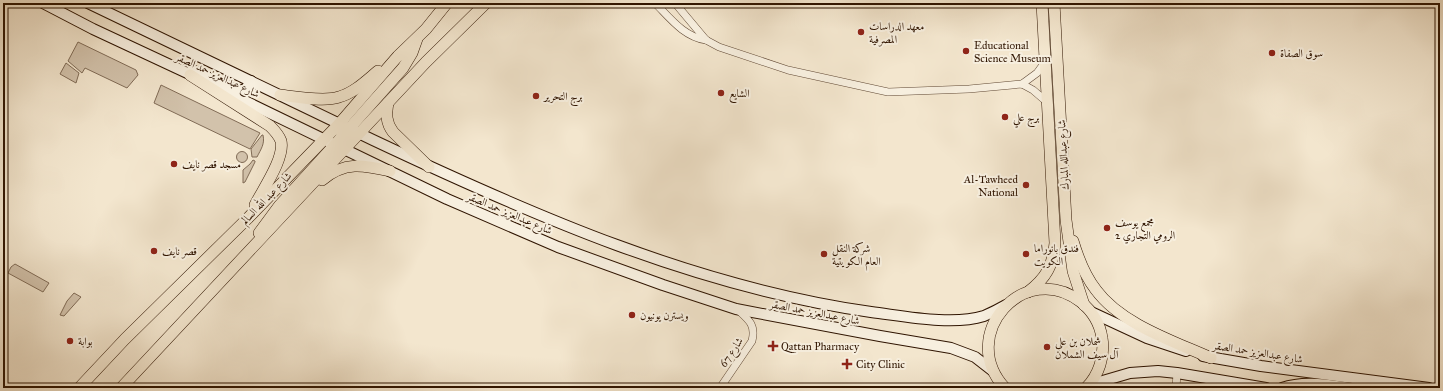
<svg xmlns="http://www.w3.org/2000/svg" width="1443" height="391" font-family="'IM FELL Great Primer',Amiri,serif">
<style>
.green{fill:#d2c2ab;stroke:#806b56}
.lines{fill:none;stroke-linecap:round;stroke-linejoin:round}
.street-casing{stroke:#604834;stroke-width:8}
.secondary-casing{stroke:#2f1400;stroke-width:12}
.primary-casing{stroke:#2f1400;stroke-width:12}
.street{stroke:#f7efdf;stroke-width:7}
.secondary{stroke:#f7efdf;stroke-width:10}
.primary{stroke:#f3e6ce;stroke-width:11}
.poi-dot{fill:#8f2418;stroke:#f7efdf;stroke-width:1.5}
.labels{text-anchor:middle;stroke-width:4;stroke-linejoin:round;paint-order:stroke}
.poi-label{font-size:11px;fill:#2f1400;stroke:#f7efdf;text-anchor:start}
.street-label{font-size:11px;fill:#2f1400;stroke:#f7efdf}
</style>
<rect width="100%" height="100%" fill="#f3e6ce"/>
<filter id="stains"><feTurbulence type="fractalNoise" baseFrequency=".005" numOctaves="4"/><feColorMatrix values="0 0 0 0 .2 0 0 0 0 .09 0 0 0 0 .02 0 0 0 .5 -.17"/></filter>
<radialGradient id="worn" r=".72"><stop offset=".6" stop-color="#630" stop-opacity="0"/><stop offset="1" stop-color="#630" stop-opacity=".3"/></radialGradient>
<!-- green -->
<g class="green">
<path d="M 78,42 L 136,70 L 138,75 L 127,88 L 85,68 L 82,73 L 68,61 Z"/>
<path d="M 66,63 L 79,73 L 76,83 L 60,74 Z"/>
<path d="M 161,85 L 260,133 L 250,149 L 154,103 Z"/>
<path d="M 262,135 L 263,135 C 265,144 261,149 257,157 L 252,157 L 251,149 Z"/>
<circle cx="242" cy="157" r="5.5"/>
<path d="M 253,160 L 255,161 L 255,162 L 245,182 L 243,183 L 243,170 L 250,164 Z"/>
<path d="M 15,264 L 49,283 L 43,292 L 8,273 L 11,267 Z"/>
<path d="M 74,293 L 81,297 L 64,316 L 60,315 L 67,301 Z"/>
</g>
<g class="lines">
<!-- street casing -->
<g class="street-casing">
<g id="street">
<path d="M 655,3 C 670,18 684,37 706,40"/>
<path d="M 675,3 L 706,40 L 719,47 L 788,70 L 888,92 L 969,89 L 1022,84 L 1033,90 L 1047,102"/>
<path d="M 1022,84 L 1037,73 L 1045,62"/>
<path d="M 720,388 L 752,341 C 756,325 749,320 738,310"/>
<path d="M 1176,388 L 1177,373"/>
</g>
</g>
<!-- secondary casing -->
<g class="secondary-casing">
<g id="secondary">
<path d="M 43,3 L 93,29 L 198,78"/>
<path d="M 88,3 C 183,49 278,95 373,140 C 532,215 696,287 871,312 C 904,316 952,326 984,316 C 991,313 999,309 1006,305"/>
<path d="M 192,70 L 238,91 L 246,89 L 251,81"/>
<path d="M 218,88 L 447,199 L 558,247 L 663,285 L 736,309 L 880,336 L 951,348 L 975,357 L 993,371"/>
<path d="M 1091,312 L 1147,338 L 1186,351"/>
<path d="M 1203,356 L 1261,366 L 1429,388"/>
<path d="M 1089,385 L 1130,373 L 1158,371 L 1177,373 L 1266,388"/>
<path d="M 1282,388 C 1305,380 1328,385 1351,388"/>
</g>
</g>
<!-- primary casing -->
<g class="primary-casing">
<g id="primary">
<path d="M 1054,3 L 1066,220 L 1073,271 L 1084,305"/>
<path d="M 190,75 L 270,126 C 274,130 279,135 281,141 C 285,158 263,189 255,205"/>
<path d="M 280,95 C 296,97 325,102 339,97 C 354,93 367,80 378,71"/>
<path d="M 388,103 C 386,114 386,123 393,132 L 429,167"/>
<path d="M 342,139 L 347,131 L 403,68 L 412,53 L 417,39"/>
<path d="M 322,180 C 345,161 363,165 390,171"/>
<path d="M 259,233 L 279,206 L 340,139 L 343,133 L 339,124"/>
<path d="M 1073,241 C 1078,258 1085,276 1096,290 C 1121,324 1173,341 1211,358"/>
<path d="M 1028,292 C 1046,278 1053,266 1055,243 L 1042,3"/>
<path d="M 79,388 L 125,339 L 248,218 L 339,124 L 398,56 L 426,29 L 447,3"/>
<path d="M 121,388 L 426,62 L 486,3"/>
<path d="M 1005,388 C 956,335 1025,258 1081,302 C 1092,311 1100,324 1102,338 C 1105,356 1099,375 1086,388"/>
</g>
</g>
<!-- street -->
<use href="#street" class="street"/>
<!-- secondary -->
<use href="#secondary" class="secondary"/>
<!-- primary -->
<use href="#primary" class="primary"/>
</g>
<!-- markers -->
<g class="poi-dot">
<circle cx="861" cy="32" r="4"/>
<circle cx="966" cy="51" r="4"/>
<circle cx="1272" cy="53" r="4"/>
<circle cx="721" cy="93" r="4"/>
<circle cx="536" cy="96" r="4"/>
<circle cx="1005" cy="117" r="4"/>
<circle cx="174" cy="164" r="4"/>
<circle cx="1026" cy="185" r="4"/>
<circle cx="1107" cy="228" r="4"/>
<circle cx="154" cy="251" r="4"/>
<circle cx="824" cy="254" r="4"/>
<circle cx="1026" cy="254" r="4"/>
<circle cx="632" cy="315" r="4"/>
<circle cx="70" cy="341" r="4"/>
<path d="M771 340h4v4h4v4h-4v4h-4v-4h-4v-4h4z"/>
<circle cx="1047" cy="347" r="4"/>
<path d="M845 358h4v4h4v4h-4v4h-4v-4h-4v-4h4z"/>
</g>
<g class="labels">
<!-- poi labels -->
<g class="poi-label">
<text x="869" y="30">معهد الدراسات<tspan x="869" dy="13">المصرفية</tspan></text>
<text x="974" y="49">Educational<tspan x="974" dy="13">Science Museum</tspan></text>
<text x="1280" y="57">سوق الصفاة</text>
<text x="729" y="97">الشايع</text>
<text x="544" y="100">برج التحرير</text>
<text x="1013" y="121">برج علي</text>
<text x="182" y="168">مسجد قصر نايف</text>
<text x="1018" y="183" text-anchor="end">Al-Tawheed<tspan x="1018" dy="13">National</tspan></text>
<text x="1115" y="226">مجمع يوسف<tspan x="1115" dy="13">الرومي التجاري 2</tspan></text>
<text x="832" y="252">شركة النقل<tspan x="832" dy="13">العام الكويتية</tspan></text>
<text x="1034" y="252">فندق بانوراما<tspan x="1034" dy="13">الكويت</tspan></text>
<text x="162" y="255">قصر نايف</text>
<text x="640" y="319">ويسترن يونيون</text>
<text x="78" y="345">بوابة</text>
<text x="1055" y="345">شملان بن علي<tspan x="1055" dy="13">آل سيف الشملان</tspan></text>
<text x="781" y="350">Qattan Pharmacy</text>
<text x="856" y="368">City Clinic</text>
</g>
<!-- street labels -->
<g class="street-label">
<text transform="translate(218 75) rotate(25)" y="4">شارع عبدالعزيز حمد الصقر</text>
<text transform="translate(1063 155) rotate(-93)" y="4">شارع عبدالله المبارك</text>
<text transform="translate(266 198) rotate(-46)" y="4">شارع عبد الله السالم</text>
<text transform="translate(510 213) rotate(23)" y="4">شارع عبدالعزيز حمد الصقر</text>
<text transform="translate(815 312) rotate(11)" y="4">شارع عبدالعزيز حمد الصقر</text>
<text transform="translate(731 352) rotate(-56)" y="4">شارع 67</text>
<text transform="translate(1258 352) rotate(9)" y="4">شارع عبدالعزيز حمد الصقر</text>
</g>
</g>
<!-- margin -->
<rect width="1443" height="391" fill="none" stroke="#f3e6ce" stroke-width="16"/>
<rect x="4" y="4" width="1435" height="383" fill="none" stroke="#2f1400" stroke-width="2"/>
<rect x="8" y="8" width="1427" height="375" fill="none" stroke="#2f1400"/>
<rect width="100%" height="100%" filter="url(#stains)"/>
<rect width="100%" height="100%" fill="url(#worn)"/>
</svg>
